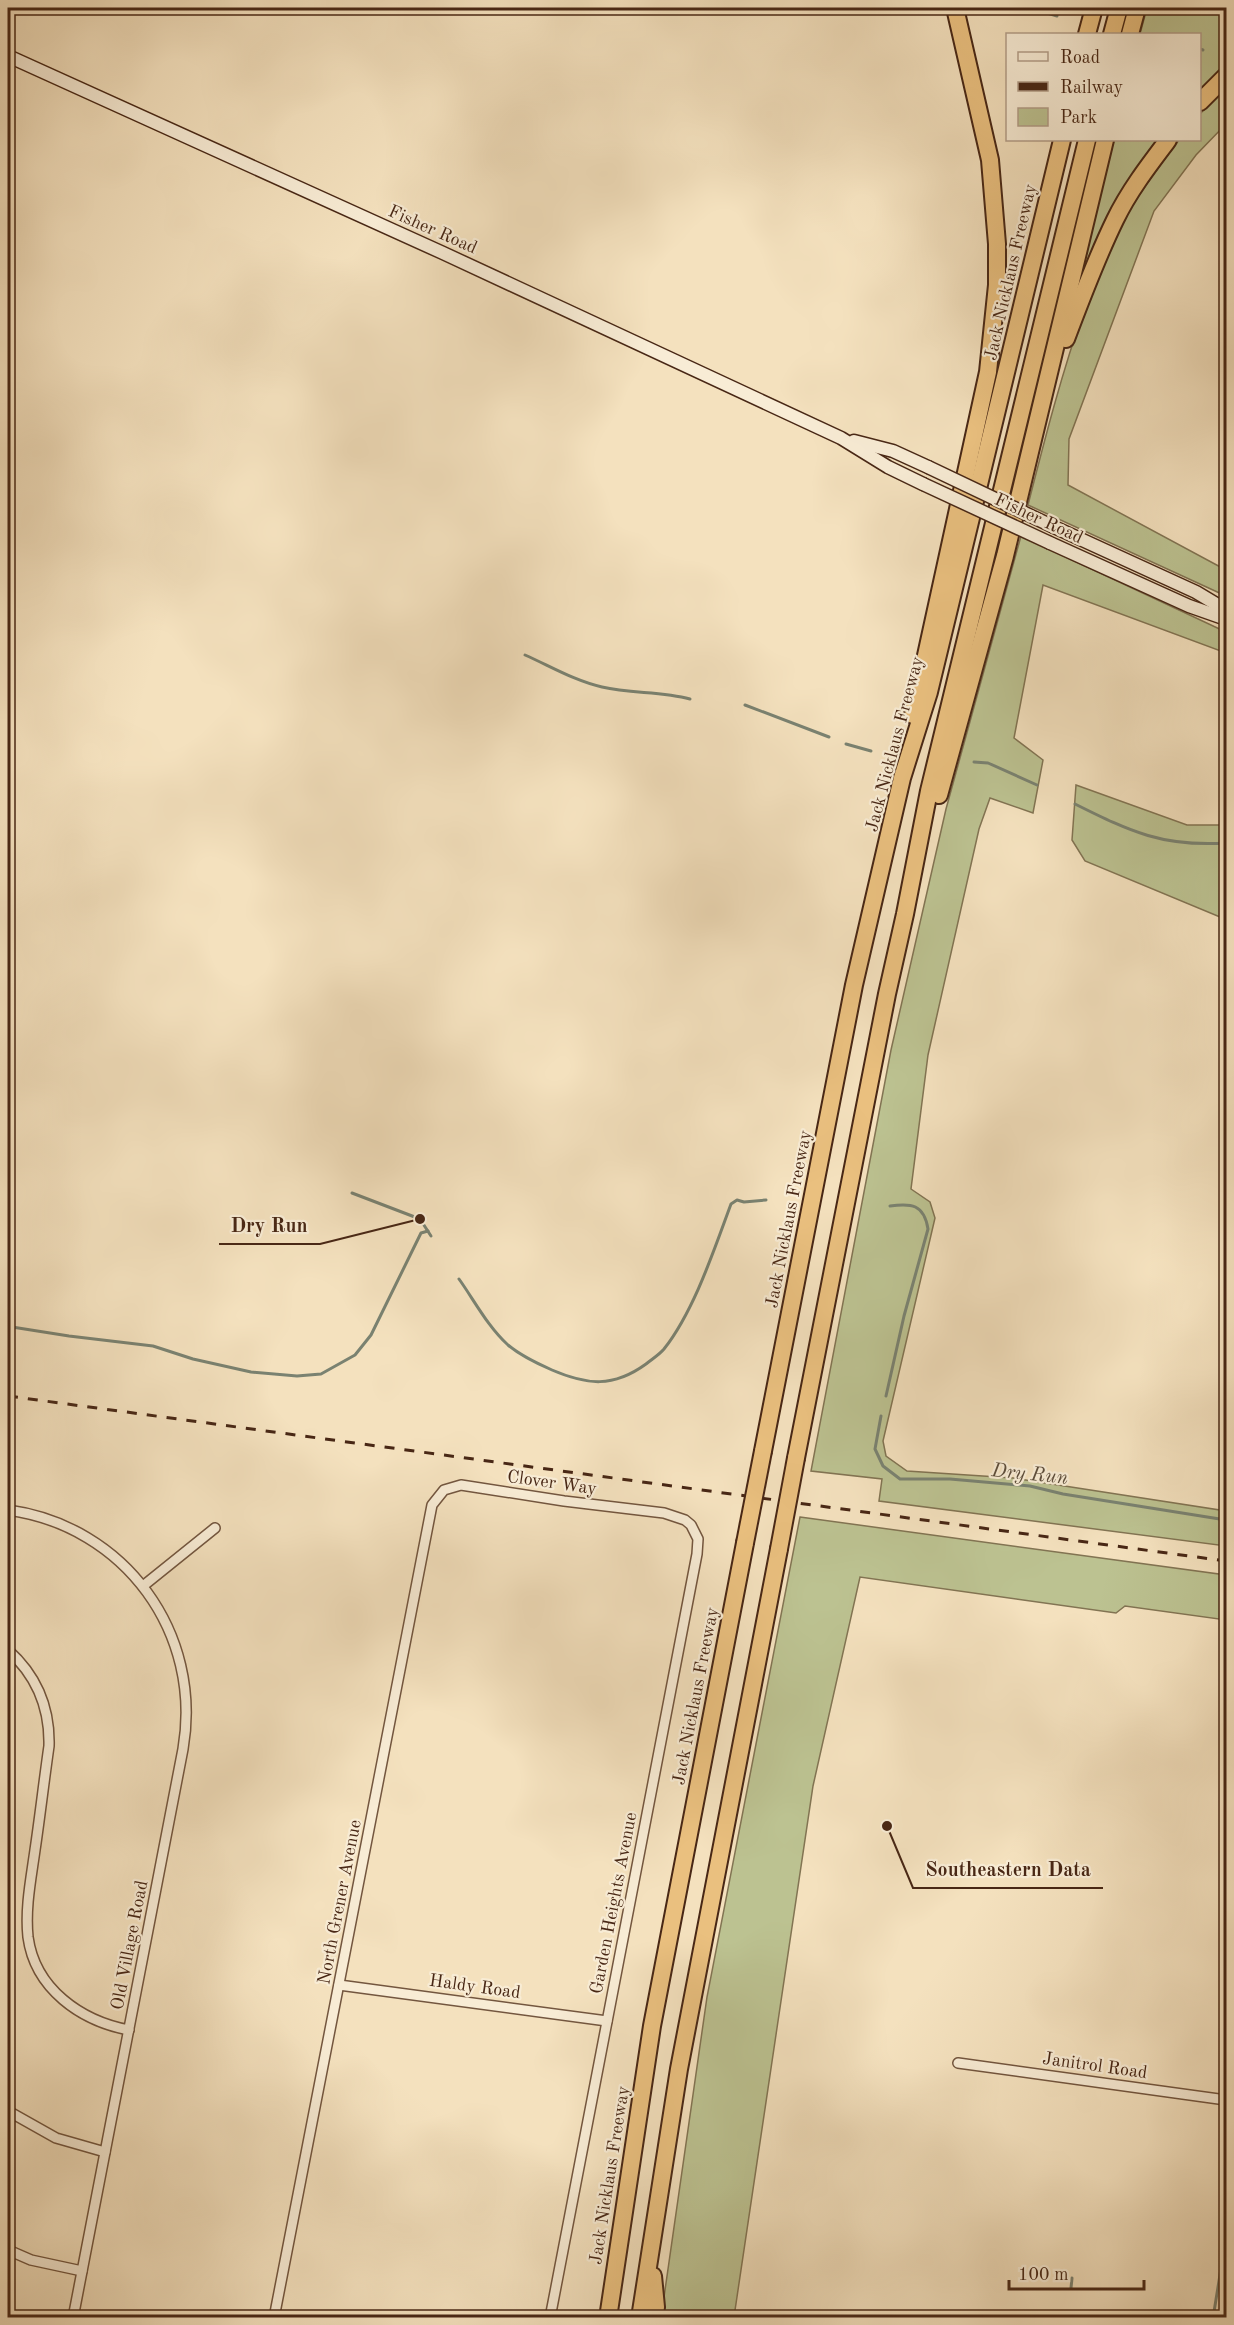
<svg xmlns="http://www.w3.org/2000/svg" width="1234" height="2325" font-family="'Old Standard TT',serif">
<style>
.green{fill:#bcc291;stroke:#827453;stroke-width:1.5}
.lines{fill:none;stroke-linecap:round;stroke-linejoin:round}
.stream{stroke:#7a8271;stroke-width:3}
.street-casing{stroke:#73563f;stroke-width:12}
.secondary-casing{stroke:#482715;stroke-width:15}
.highway-casing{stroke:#482715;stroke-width:20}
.street{stroke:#f8ecd5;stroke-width:9}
.secondary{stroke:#f8ecd5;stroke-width:12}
.highway{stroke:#eac07f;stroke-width:16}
.rail{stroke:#482715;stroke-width:3;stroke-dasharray:10 10;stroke-linecap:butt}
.secondary-bridge-casing{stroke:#482715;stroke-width:15;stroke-linecap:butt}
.highway-bridge-casing{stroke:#482715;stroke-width:20;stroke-linecap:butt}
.secondary-bridge{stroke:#f8ecd5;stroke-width:12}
.highway-bridge{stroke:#eac07f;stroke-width:16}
.labels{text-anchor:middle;stroke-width:4.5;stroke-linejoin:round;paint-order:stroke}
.street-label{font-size:18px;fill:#482715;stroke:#f8ecd5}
.water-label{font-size:20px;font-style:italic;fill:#5d4d3b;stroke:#f8ecd5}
.leader{fill:none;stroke:#482715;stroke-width:2}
.callout-dot{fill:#482715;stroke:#f8ecd5;stroke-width:2}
.callout-label{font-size:20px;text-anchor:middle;font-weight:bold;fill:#482715;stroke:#f8ecd5;stroke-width:4.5;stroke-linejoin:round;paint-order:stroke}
</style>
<rect width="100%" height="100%" fill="#f4e1be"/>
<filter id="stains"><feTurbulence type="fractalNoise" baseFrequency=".00333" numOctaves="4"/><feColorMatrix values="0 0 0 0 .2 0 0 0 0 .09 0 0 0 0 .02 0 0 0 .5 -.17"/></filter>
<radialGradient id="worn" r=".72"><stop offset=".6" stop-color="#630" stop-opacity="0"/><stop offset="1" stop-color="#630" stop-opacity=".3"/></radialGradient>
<!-- green -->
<g class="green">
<path d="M 1147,8 L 1226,8 L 1226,69 L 1200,97 L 1200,34 L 1140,34 Z"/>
<path d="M 1226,86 L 1226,124 L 1196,155 L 1154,211 L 1069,439 L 1068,485 L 1226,570 L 1226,596 L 1028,505 C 1045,438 1062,372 1085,307 C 1096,278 1106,249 1122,223 C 1139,193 1159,166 1179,140 L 1200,140 L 1200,114 Z"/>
<path d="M 1114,140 L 1163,140 L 1073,302 Z"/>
<path d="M 1021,536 L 1226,632 L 1226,653 L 1043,585 L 1014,738 L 1043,760 L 1033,813 L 990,798 L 979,829 L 928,1055 L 911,1189 L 930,1202 L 935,1218 L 883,1441 L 886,1456 L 907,1471 L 1013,1478 L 1226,1511 L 1226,1546 L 879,1501 L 882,1479 L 811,1471 L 891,1050 L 946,809 Z"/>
<path d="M 1076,785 L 1187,825 L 1226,825 L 1226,903 L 1220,917 L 1085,861 L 1072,840 Z"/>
<path d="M 800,1517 L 1226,1575 L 1226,1620 L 1125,1606 L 1116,1613 L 860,1577 L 813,1786 L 734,2317 L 661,2318 L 707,1997 Z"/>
</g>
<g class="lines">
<!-- stream -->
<g class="stream">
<path d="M 1031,8 L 1057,16"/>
<path d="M 1200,49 L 1203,50"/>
<path d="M 525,655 C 550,666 575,681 602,687 C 631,694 661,691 690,699"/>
<path d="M 745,705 L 829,737"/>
<path d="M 846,744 L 871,751"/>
<path d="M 974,762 L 988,763 L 1037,785"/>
<path d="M 1075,804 C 1131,832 1163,847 1226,843"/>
<path d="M 352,1193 L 420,1219 L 431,1236"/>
<path d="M 459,1279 C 474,1300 488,1327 508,1345 C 521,1356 536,1363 552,1370 C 587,1385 613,1388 646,1364 C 652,1359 659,1355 664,1349 C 694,1311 714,1250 731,1204 L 737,1200 L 744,1202 L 766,1200"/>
<path d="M 12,1327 L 69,1336 L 153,1346 L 193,1359 L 251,1372 L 297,1376 L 321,1374 L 355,1355 L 371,1335 L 421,1233 L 428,1231"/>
<path d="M 886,1396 L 904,1316 L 928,1229 C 924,1204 911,1203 890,1206"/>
<path d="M 881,1416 L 875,1449 L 883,1466 L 900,1479 L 950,1479 L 1030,1486 L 1063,1494 L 1226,1520"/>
<path d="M 1222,2153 L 1226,2157"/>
<path d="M 1071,2288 L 1072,2278"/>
<path d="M 1213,2318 L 1226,2238"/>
</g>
<!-- street casing -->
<g class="street-casing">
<g id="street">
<path d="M 8,1510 C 125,1526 203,1633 183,1749 L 73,2318"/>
<path d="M 143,1586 L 215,1528"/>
<path d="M 8,1650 C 36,1675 50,1708 49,1746 C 44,1781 40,1816 35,1850 C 31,1879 25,1908 28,1937 C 35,1989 81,2021 129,2030"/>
<path d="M 339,1985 L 607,2021"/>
<path d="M 958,2063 L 1226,2100"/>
<path d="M 8,2111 L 56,2138 L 105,2152"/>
<path d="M 8,2250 L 31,2260 L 82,2271"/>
<path d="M 274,2318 L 432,1505 L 444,1490 L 461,1485 L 564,1501 L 664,1513 L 685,1520 L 691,1525 L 698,1539 L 697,1554 L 550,2318"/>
</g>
</g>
<!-- secondary casing -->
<g class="secondary-casing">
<g id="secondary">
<path d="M 8,56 L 443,253 L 841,438 L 888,467 L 923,484"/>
<path d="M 854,441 L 893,451 L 928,467"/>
<path d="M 1054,527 L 1196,592 L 1226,610"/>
<path d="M 1050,543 L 1189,606 L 1226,619"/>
</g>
</g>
<!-- highway casing -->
<g class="highway-casing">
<g id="highway">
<path d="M 1087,34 L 1094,8"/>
<path d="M 1112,34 L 1119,8"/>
<path d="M 1130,34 L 1137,8"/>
<path d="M 1200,102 L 1226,76"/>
<path d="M 1066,339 C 1081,299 1096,259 1115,220 C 1129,191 1149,165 1168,140"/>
<path d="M 913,715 L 988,372 L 997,285 L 997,244 L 990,160 L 955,8"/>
<path d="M 939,795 L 1005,556 L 1105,140"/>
<path d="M 763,1451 L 854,985 L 902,778 L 929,692 L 1062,140"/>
<path d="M 796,1458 L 887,994 L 905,914 L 929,791 L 1087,140"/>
<path d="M 653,2276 L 656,2307 L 654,2318"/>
<path d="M 608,2318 L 652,2026 L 745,1543"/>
<path d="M 640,2318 L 679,2069 L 779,1549"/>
</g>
</g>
<!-- street -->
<use href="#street" class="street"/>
<!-- secondary -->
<use href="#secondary" class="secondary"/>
<!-- highway -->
<use href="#highway" class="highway"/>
<!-- rail -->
<path class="rail" d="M 8,1396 L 1226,1561"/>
<!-- secondary-bridge casing -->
<g class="secondary-bridge-casing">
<g id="secondary-bridge">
<path d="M 928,467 L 1054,527"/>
<path d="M 923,484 L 1050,543"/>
</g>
</g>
<!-- highway-bridge casing -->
<g class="highway-bridge-casing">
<g id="highway-bridge">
<path d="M 745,1543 L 763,1451"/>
<path d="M 779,1549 L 796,1458"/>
</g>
</g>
<!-- secondary-bridge -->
<use href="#secondary-bridge" class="secondary-bridge"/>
<!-- highway-bridge -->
<use href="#highway-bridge" class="highway-bridge"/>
</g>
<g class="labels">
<!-- street labels -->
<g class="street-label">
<text transform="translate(433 229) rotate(24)" y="6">Fisher Road</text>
<text transform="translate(1010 272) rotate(-77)" y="6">Jack Nicklaus Freeway</text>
<text transform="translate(1039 518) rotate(25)" y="6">Fisher Road</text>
<text transform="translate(894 744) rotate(-75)" y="6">Jack Nicklaus Freeway</text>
<text transform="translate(788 1219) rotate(-79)" y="6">Jack Nicklaus Freeway</text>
<text transform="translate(552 1482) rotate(8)" y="6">Clover Way</text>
<text transform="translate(695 1696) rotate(-79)" y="6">Jack Nicklaus Freeway</text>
<text transform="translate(339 1902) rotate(-79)" y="6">North Grener Avenue</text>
<text transform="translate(613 1903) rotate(-79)" y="6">Garden Heights Avenue</text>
<text transform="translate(129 1945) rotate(-79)" y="6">Old Village Road</text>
<text transform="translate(475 1986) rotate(8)" y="6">Haldy Road</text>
<text transform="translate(1095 2065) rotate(8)" y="6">Janitrol Road</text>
<text transform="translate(609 2175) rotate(-81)" y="6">Jack Nicklaus Freeway</text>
</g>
<!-- water labels -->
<g class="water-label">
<text transform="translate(1030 1473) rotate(6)" y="7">Dry Run</text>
</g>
</g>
<!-- callouts -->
<path class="leader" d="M420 1219L320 1244H219M887 1826L913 1888H1103"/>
<g class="callout-dot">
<circle cx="420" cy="1219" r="6"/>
<circle cx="887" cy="1826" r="6"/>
</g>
<g class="callout-label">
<text x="269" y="1232">Dry Run</text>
<text x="1008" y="1876">Southeastern Data</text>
</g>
<!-- margin -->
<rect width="1234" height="2325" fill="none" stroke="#f4e1be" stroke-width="30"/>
<rect x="9" y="9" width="1216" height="2307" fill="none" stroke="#482715" stroke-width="3"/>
<rect x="15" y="15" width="1204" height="2295" fill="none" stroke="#482715" stroke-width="1.5"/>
<!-- legend -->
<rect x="1006" y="33" width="195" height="108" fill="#f8ecd5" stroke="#b29d88" stroke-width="1.5"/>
<rect x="1018" y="52" width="30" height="9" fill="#f8ecd5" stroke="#b29d88" stroke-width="1.5"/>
<text x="1060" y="63" font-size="18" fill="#482715">Road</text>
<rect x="1018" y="82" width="30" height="9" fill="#482715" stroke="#b29d88" stroke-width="1.5"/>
<text x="1060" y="93" font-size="18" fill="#482715">Railway</text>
<rect x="1018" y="108" width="30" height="18" fill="#bcc291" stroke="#b29d88" stroke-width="1.5"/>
<text x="1060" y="123" font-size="18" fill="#482715">Park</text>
<!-- scale -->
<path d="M1009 2280v9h135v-9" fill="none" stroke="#482715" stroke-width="3"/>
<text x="1018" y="2280" font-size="18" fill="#482715" stroke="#f8ecd5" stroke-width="4.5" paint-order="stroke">100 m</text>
<rect width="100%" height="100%" filter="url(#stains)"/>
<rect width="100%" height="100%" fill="url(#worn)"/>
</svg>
